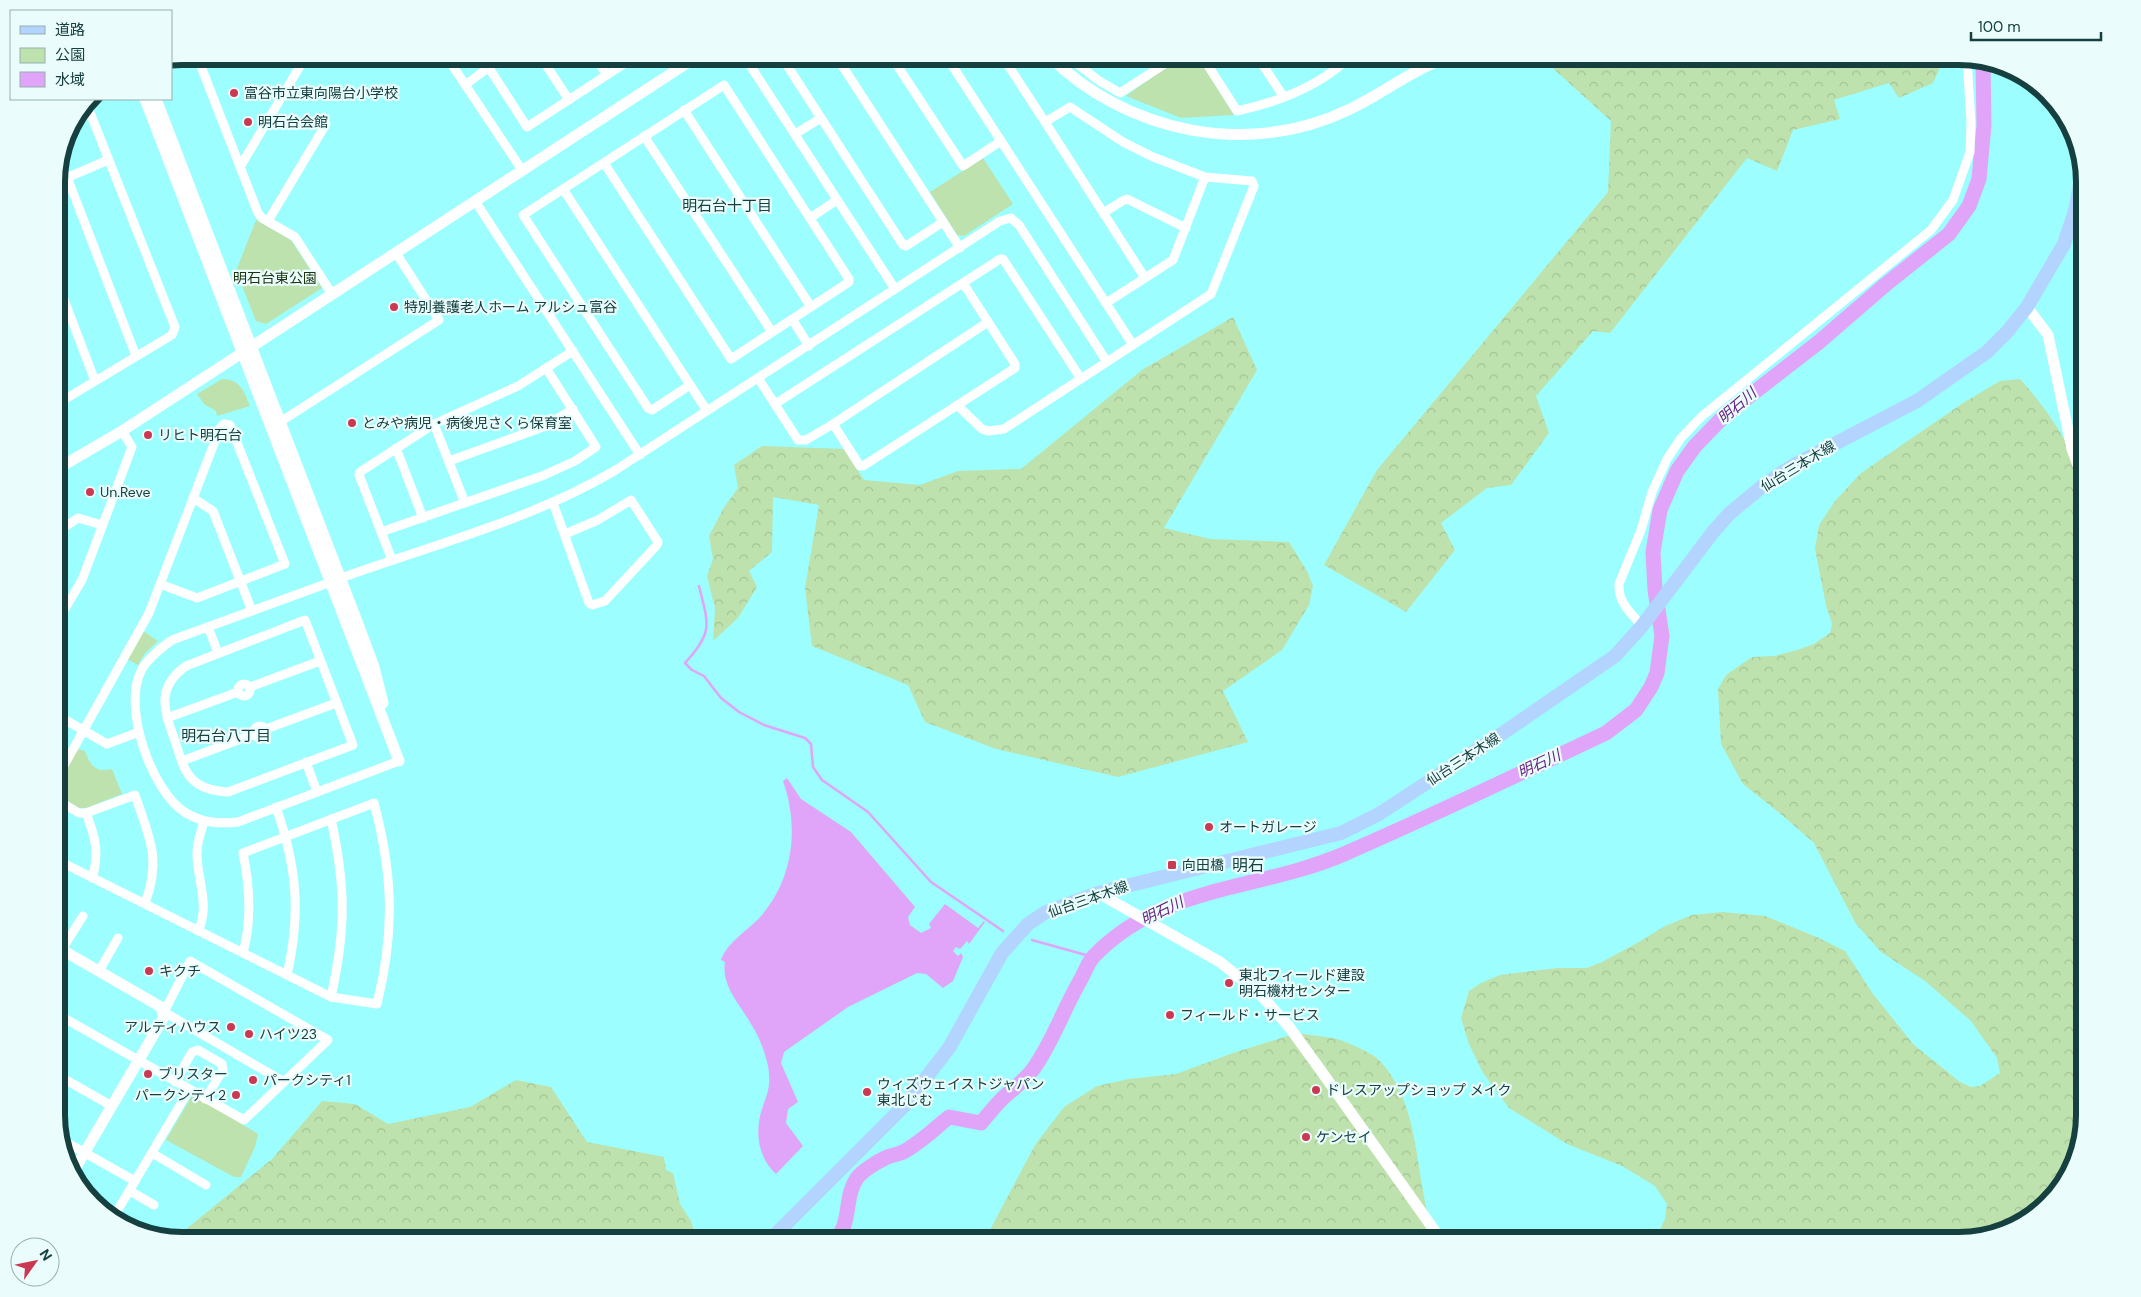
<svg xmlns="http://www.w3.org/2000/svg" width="2141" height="1297" font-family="'DM Sans','Noto Sans JP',sans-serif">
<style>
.forest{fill:url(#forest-crowns)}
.park{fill:#bee2ad}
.water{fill:#e0a5f8}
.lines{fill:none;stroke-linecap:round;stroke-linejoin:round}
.stream{stroke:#e0a5f8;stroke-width:2.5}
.river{stroke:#e0a5f8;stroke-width:15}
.minor{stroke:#fff;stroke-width:9}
.tertiary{stroke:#fff;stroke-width:11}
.primary{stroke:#b3d4fe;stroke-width:14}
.poi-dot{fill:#ca3951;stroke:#eafcfb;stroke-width:2}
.labels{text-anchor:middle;stroke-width:4.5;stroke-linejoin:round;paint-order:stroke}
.poi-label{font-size:14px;fill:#164040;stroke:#eafcfb;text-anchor:start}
.park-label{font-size:14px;fill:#1d3311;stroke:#eafcfb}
.street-label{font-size:14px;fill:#164040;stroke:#eafcfb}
.neighbourhood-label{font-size:15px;fill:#164040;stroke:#eafcfb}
.water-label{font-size:15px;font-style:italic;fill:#692281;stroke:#eafcfb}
.quarter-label{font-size:16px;fill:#164040;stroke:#eafcfb}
.rim{fill:none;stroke:#164040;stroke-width:6}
</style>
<defs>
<pattern id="forest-crowns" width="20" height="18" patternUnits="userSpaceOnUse" patternTransform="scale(1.25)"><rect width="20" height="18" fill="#bee2ad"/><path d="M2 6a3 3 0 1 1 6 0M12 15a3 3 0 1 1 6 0" fill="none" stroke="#a3c396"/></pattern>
</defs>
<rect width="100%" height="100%" fill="#9cfefe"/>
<!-- forest -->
<g class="forest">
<path d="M 1611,56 L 1945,56 L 1933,83 L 1899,98 L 1889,83 L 1834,100 L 1840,119 L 1793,130 L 1777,171 L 1747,158 L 1610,333 L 1593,331 L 1536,396 L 1549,433 L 1511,485 L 1487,488 L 1441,523 L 1455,550 L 1406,612 L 1324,565 L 1377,470 L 1608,192 L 1611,121 L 1546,62 Z"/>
<path d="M 1233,317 L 1257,370 L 1164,528 L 1210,539 L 1289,542 L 1307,571 L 1313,586 L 1309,605 L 1282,650 L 1223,691 L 1248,742 L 1118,777 L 996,749 L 925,722 L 908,685 L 812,646 L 805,588 L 819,505 L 773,497 L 772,552 L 749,571 L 757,587 L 738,618 L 713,641 L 715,608 L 707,576 L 713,559 L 709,536 L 723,509 L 738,488 L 734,465 L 762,446 L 844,449 L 864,480 L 920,485 L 958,471 L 1021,469 L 1142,370 Z"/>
<path d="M 2020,379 C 2046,407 2070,444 2085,480 L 2085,1116 L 2068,1178 L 2022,1224 L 1960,1241 L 1655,1241 L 1665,1219 L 1667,1204 L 1655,1186 L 1622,1166 L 1567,1144 L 1509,1108 L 1483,1073 L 1469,1044 L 1461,1018 L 1469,991 L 1481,983 L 1500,975 L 1558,968 L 1587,968 L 1602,962 L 1639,942 L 1665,926 L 1692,915 L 1723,912 L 1765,916 L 1819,938 L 1845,951 L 1873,994 L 1914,1045 L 1960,1082 L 1971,1087 L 1980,1086 L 2000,1073 L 1997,1058 L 1971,1021 L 1925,981 L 1881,952 L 1856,924 L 1814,843 L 1782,815 L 1743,784 L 1721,744 L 1718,689 L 1726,675 L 1752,657 L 1774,656 L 1797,650 L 1814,644 L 1830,633 L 1832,624 L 1826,605 L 1815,549 L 1819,525 L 1835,501 L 1861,473 L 1963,403 L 2000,381 Z"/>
<path d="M 1297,1033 C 1312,1036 1329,1036 1343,1041 C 1351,1044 1374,1054 1380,1061 C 1425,1111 1412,1182 1437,1241 L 984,1241 L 1035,1145 L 1064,1107 L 1097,1086 L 1129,1079 L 1176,1074 L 1233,1053 Z"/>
<path d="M 516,1080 L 551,1087 L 587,1142 L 664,1157 L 666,1170 L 673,1173 L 680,1204 L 691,1221 L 696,1238 L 692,1241 L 182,1241 L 174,1239 L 272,1159 L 322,1101 L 355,1104 L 388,1124 L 470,1107 Z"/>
</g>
<!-- park -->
<g class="park">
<path d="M 1182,56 L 1197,56 L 1234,115 L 1181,118 L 1126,96 Z"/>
<path d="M 983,158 L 1013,204 L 964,236 L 957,235 L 930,192 Z"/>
<path d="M 256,220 L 291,240 L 322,288 L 266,324 L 256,321 L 236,271 Z"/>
<path d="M 222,379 C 240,379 244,391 250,406 L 217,416 L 216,411 L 204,404 L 197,394 Z"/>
<path d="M 143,631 L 158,641 L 145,653 L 138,665 L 127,659 Z"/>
<path d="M 77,749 L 85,751 C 90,765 95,773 112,769 L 122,794 L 86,808 L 79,808 L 58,795 L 57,786 Z"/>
<path d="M 193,1094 L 258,1134 L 255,1147 L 241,1177 L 234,1177 L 166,1140 Z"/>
</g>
<!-- water -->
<path class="water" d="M 787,778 L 801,799 L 851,832 L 915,907 L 908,917 L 910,925 L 921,933 L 931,928 L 929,924 L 945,904 L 978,928 L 984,921 L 985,922 L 969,944 L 967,941 L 960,949 L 956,947 L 953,951 L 958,956 L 961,953 L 963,957 L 953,981 L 943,988 L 926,974 L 917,973 L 848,1007 L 784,1052 L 781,1063 L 798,1102 L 788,1109 L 786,1123 L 803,1146 L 776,1174 C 762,1161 756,1142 759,1122 C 762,1100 773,1093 768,1066 C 765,1052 759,1036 751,1024 C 740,1004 721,986 725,962 L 721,960 C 728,941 749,930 762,915 C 794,877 799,826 783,781 Z"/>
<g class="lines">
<!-- stream -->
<g class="stream">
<path d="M 699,586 C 709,626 713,632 685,663 L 692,670 L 704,676 L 721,698 L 739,712 L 764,725 L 805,738 L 811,744 L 813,767 L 822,780 L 868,812 L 931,882 L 1003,931"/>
<path d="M 1032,940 L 1093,957"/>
</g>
<!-- river -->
<path class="river" d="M 833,1241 C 853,1225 843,1198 857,1178 C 862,1171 877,1162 885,1158 C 891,1155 897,1155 903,1152 C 920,1143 934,1129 949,1117 L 981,1123 C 988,1115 994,1107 1001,1100 C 1012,1089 1025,1081 1034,1068 C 1053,1041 1064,1008 1081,979 C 1085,972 1088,962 1094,956 C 1164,884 1258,891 1344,854 C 1432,816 1519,774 1606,733 L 1636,710 L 1651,687 L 1657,673 L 1662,636 L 1655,590 L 1653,552 L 1660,510 L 1677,471 L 1695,446 L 1725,415 L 1819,342 L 1885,285 L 1949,234 L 1969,206 L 1979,179 L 1984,125 L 1983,63"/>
<!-- minor -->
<g class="minor">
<path d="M 197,56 L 258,213 L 262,218 L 295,237 L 332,294"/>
<path d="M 446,56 L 522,170"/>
<path d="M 594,56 L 607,75"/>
<path d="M 744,56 L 895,289 L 1000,221 L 1011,218 L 1019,225 L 1107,362"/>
<path d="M 781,56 L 903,245 L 906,246 L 943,222"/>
<path d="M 836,56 L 960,248"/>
<path d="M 891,56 L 963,166 L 1001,141 L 946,56"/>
<path d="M 1067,56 L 1098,80 L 1120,93 L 1177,56"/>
<path d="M 1202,56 L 1237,111 C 1279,102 1320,86 1351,56"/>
<path d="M 1257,56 L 1283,96"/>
<path d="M 544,62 L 569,100"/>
<path d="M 489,68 L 527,127 L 636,56"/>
<path d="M 465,85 L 504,56"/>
<path d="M 684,110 L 811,307"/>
<path d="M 73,122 L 88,114 L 89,110 L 86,103"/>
<path d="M 1045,122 L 1145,278"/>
<path d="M 795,134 L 821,118"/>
<path d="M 644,136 L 772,332"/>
<path d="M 1001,141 L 1133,345"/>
<path d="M 604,163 L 731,359 L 849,282 L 849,279 L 724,85 L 523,215 L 648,408 L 652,410 L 690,385"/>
<path d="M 240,167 L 306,56"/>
<path d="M 67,177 L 136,356"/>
<path d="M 57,182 L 108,160"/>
<path d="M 563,189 L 707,411"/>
<path d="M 475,201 L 640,455"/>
<path d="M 1103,213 L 1124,200 L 1127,199 L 1186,228"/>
<path d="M 810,218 L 837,200"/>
<path d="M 268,221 L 326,124"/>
<path d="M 57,281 L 95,381"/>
<path d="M 1106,303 L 1173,260 L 1205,177"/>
<path d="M 792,319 L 809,346"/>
<path d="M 758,378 L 798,440 L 806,440 L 833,424 L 860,466 L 863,466 L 1015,368 L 1015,364 L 963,283"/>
<path d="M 57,404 L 172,335 L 175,327 L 89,110"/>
<path d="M 775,404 L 1000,259 L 1003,259 L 1081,379"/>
<path d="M 957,405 L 982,429 L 988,431 L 1004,429 L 1211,294 L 1254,186 L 1252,181 L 1205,177 L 1153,157 L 1123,142 L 1070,107 L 1045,122 L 1002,56"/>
<path d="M 280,422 L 439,320 L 396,253"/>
<path d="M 434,424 L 465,503"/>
<path d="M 833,424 L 988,322"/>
<path d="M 396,448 L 423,518"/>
<path d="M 449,461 L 543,427 L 573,409"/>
<path d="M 193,498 L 213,511 L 252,611"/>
<path d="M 553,503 L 589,603 L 592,605 L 605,601 L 657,545 L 658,542 L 631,500 L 598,520 L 565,534"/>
<path d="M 57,532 L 78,518 L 102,525"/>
<path d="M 381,532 L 542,476 L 575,461 L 596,447 L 546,368"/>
<path d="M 392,560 L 359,475 L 360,472 L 434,424 L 518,386 L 573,351"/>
<path d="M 341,578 C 432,545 531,520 614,471 L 895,289"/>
<path d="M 331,582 L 172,640 C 161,648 149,657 142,669 C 121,706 152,793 186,813 C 203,823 219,824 238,822 L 399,761"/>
<path d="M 305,620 L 353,745 L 228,792 C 215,791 202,789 192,779 C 183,770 180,756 176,744 C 165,712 154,689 186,666 Z"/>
<path d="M 57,622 L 82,580 L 132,447 L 122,431"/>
<path d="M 1642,626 C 1631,613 1618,603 1619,584 L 1641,530 L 1652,492 L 1667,459 L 1681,438 L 1701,417 L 1931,230 L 1953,200 L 1970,152 L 1971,123 L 1967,58"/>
<path d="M 208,627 L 218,653"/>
<circle cx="244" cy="690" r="6"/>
<path d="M 250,687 L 320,661"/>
<path d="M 57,715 L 107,744 L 139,732"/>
<path d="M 167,718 L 238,692"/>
<circle cx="260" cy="732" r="6"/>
<path d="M 266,729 L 336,703"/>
<path d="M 182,761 L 254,734"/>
<path d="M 306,762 L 317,792"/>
<path d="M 57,778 L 149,613 L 220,428 L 224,424 L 230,425 L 285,564 L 197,598 L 160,584"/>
<path d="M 57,800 L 79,813 L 86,813 L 135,795 C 149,837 162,859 145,903"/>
<path d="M 276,807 C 297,867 301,913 287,975"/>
<path d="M 86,813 C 95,836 100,854 92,878"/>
<path d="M 57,860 L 331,997 L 377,1004 C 395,931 393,875 374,803 L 243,853 C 250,887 252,920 243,953"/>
<path d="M 198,931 C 210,905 198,883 197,856 C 196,844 201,833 204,821"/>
<path d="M 57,957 L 83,916"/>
<path d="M 99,971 L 118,938"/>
<path d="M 331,997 C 346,929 346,887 331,819"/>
<path d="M 57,1014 L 244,1120 L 328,1040 L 190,961 L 164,1012 L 284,1082"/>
<path d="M 57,1075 L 112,1106"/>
<path d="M 175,1082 L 192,1052 L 198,1050 L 222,1064 L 223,1070 L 205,1099"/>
<path d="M 62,1140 L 135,1181"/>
<path d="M 152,1153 L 206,1185"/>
<path d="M 130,1191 L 154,1205"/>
<path d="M 113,1218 L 189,1090"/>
</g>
<!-- tertiary -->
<g class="tertiary">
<path d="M 1049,56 C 1127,133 1248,158 1348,110 C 1384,93 1414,68 1452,56"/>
<path d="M 145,99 L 399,761"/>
<path d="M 156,99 L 358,624 L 374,667 L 383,703"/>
<path d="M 2027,307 L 2048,335 L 2072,449 L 2085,484"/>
<path d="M 57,469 L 122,431 L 698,56"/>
<path d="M 1098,893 L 1220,962 L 1260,994 L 1290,1028 L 1319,1068 L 1442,1241"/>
<path d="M 57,947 L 161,1007 L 164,1017 L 72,1174"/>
</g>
<!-- primary -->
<path class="primary" d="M 769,1241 L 905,1105 L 949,1048 L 1002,953 L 1028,924 L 1046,912 L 1098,893 L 1341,833 L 1379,814 L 1500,735 L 1615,656 L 1642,626 L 1713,532 L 1729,514 L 1765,484 L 1794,465 L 1917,401 L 1987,352 L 2007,332 L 2027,307 L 2064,244 L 2075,211 L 2083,168"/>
</g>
<!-- markers -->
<g class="poi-dot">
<circle cx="234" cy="93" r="5"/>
<circle cx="248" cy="122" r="5"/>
<circle cx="394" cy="307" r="5"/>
<circle cx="352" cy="423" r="5"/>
<circle cx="148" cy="435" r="5"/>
<circle cx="90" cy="492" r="5"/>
<circle cx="1209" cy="827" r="5"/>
<rect x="1167" y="860" width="10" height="10" rx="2.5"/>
<circle cx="149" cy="971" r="5"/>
<circle cx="1229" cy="983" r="5"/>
<circle cx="1170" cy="1015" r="5"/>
<circle cx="231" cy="1027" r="5"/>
<circle cx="249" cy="1034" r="5"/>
<circle cx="148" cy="1074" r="5"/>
<circle cx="253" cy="1080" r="5"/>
<circle cx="1316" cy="1090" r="5"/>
<circle cx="867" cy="1092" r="5"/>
<circle cx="236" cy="1095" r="5"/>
<circle cx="1306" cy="1137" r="5"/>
</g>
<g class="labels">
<!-- poi labels -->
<g class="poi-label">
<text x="244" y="98">富谷市立東向陽台小学校</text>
<text x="258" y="127">明石台会館</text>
<text x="404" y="312">特別養護老人ホーム アルシュ富谷</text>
<text x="362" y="428">とみや病児・病後児さくら保育室</text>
<text x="158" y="440">リヒト明石台</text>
<text x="100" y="497">Un.Reve</text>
<text x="1219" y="832">オートガレージ</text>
<text x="1182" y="870">向田橋</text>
<text x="159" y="976">キクチ</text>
<text x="1239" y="980">東北フィールド建設<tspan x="1239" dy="16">明石機材センター</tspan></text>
<text x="1180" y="1020">フィールド・サービス</text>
<text x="221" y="1032" text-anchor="end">アルティハウス</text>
<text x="259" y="1039">ハイツ23</text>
<text x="158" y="1079">ブリスター</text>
<text x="263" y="1085">パークシティ1</text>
<text x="877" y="1089">ウィズウェイストジャパン<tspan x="877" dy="16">東北じむ</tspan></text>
<text x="1326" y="1095">ドレスアップショップ メイク</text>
<text x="226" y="1100" text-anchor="end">パークシティ2</text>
<text x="1316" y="1142">ケンセイ</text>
</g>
<!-- park labels -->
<g class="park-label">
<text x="275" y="283">明石台東公園</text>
</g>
<!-- street labels -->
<g class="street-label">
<text transform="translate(1798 466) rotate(-31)" y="5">仙台三本木線</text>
<text transform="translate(1463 759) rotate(-33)" y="5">仙台三本木線</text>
<text transform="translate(1088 899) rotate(-19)" y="5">仙台三本木線</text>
</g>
<!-- neighbourhood labels -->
<g class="neighbourhood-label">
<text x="727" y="211">明石台十丁目</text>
<text x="226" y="741">明石台八丁目</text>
</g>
<!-- water labels -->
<g class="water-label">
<text transform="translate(1737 406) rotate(-41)" y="5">明石川</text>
<text transform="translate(1539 764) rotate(-25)" y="5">明石川</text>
<text transform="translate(1162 911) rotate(-26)" y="5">明石川</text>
</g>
<!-- quarter labels -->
<g class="quarter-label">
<text x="1248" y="871">明石</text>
</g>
</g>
<!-- crop -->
<path d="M0 0H2141V1297H0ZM182 65H1959A117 117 0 0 1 2076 182V1115A117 117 0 0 1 1959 1232H182A117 117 0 0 1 65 1115V182A117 117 0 0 1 182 65Z" fill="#eafcfb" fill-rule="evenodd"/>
<path class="rim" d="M182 65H1959A117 117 0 0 1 2076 182V1115A117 117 0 0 1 1959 1232H182A117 117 0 0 1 65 1115V182A117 117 0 0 1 182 65Z"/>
<!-- legend -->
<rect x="10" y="10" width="162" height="90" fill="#eafcfb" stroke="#95b1b0"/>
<rect x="20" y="26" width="25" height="8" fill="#b3d4fe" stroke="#95b1b0"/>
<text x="55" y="35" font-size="15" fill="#164040">道路</text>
<rect x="20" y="48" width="25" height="15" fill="#bee2ad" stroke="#95b1b0"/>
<text x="55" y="60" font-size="15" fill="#164040">公園</text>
<rect x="20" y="72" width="25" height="15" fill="#e0a5f8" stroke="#95b1b0"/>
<text x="55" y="85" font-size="15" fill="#164040">水域</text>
<!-- north arrow -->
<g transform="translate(35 1262) rotate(57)"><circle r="24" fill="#eafcfb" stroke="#95b1b0"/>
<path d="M0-4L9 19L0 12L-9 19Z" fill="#ca3951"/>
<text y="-8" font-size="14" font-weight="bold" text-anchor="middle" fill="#164040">N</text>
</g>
<!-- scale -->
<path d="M1971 32v8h130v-8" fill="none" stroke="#164040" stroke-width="2.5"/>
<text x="1978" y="32" font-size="15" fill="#164040" stroke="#eafcfb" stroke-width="4" paint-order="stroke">100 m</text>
</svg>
